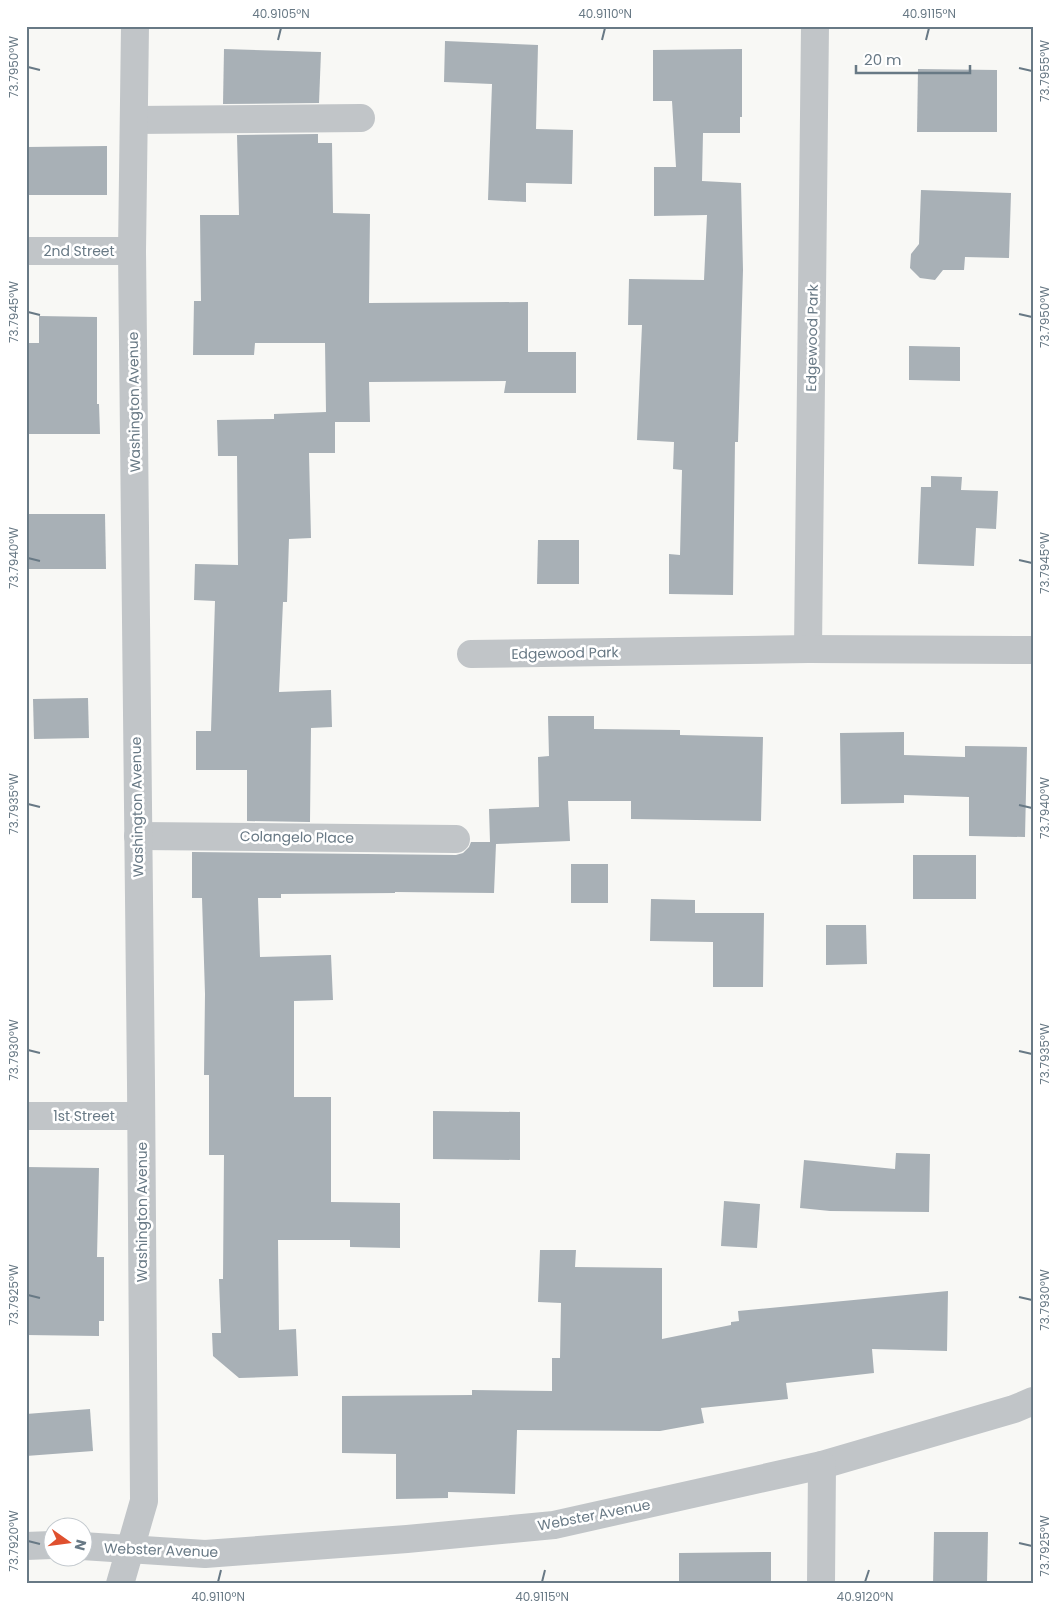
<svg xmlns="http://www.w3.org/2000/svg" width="1059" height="1610" font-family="Poppins,sans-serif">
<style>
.building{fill:#a8b0b6}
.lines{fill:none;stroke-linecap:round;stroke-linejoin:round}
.minor{stroke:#c1c5c8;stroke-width:28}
.ticks{fill:none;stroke:#687985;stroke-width:2}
.labels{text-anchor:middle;stroke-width:5;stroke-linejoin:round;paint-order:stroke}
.street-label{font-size:14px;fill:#687985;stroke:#fff}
.neatline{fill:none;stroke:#687985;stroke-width:2}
.ticks-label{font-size:12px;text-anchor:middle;fill:#687985}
</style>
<rect width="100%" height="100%" fill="#f8f8f5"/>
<!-- building -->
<g class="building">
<path d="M 445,41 L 538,45 L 536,129 L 573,130 L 572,184 L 526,183 L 526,202 L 488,200 L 492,84 L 444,82 Z"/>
<path d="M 224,49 L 321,52 L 319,103 L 223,104 Z"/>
<path d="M 742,49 L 742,117 L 740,117 L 740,133 L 703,133 L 702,181 L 741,183 L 743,270 L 738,442 L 735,442 L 733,595 L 669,594 L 669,554 L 680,555 L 682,470 L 673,469 L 674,442 L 637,440 L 642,325 L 628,325 L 629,279 L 704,280 L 707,215 L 654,216 L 654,167 L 676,167 L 672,101 L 653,101 L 653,50 Z"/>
<path d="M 918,69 L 997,70 L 997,132 L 917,132 Z"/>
<path d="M 318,134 L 318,143 L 332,143 L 333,213 L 370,214 L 369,303 L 528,302 L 528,352 L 576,352 L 576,393 L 504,393 L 506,381 L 369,382 L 370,422 L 335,422 L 335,453 L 309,453 L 311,538 L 289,539 L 287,602 L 283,602 L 279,692 L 331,690 L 332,727 L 311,728 L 310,822 L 247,821 L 247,770 L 196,770 L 196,731 L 211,731 L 215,601 L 194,600 L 195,564 L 238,565 L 237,456 L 218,456 L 217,420 L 274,419 L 274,414 L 326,412 L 325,343 L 255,343 L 254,355 L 193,355 L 194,301 L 201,301 L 200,215 L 239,215 L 237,135 Z"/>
<path d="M 107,146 L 107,195 L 28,195 L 27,147 Z"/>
<path d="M 921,190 L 1011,193 L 1009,258 L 965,257 L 964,270 L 943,270 L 935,280 L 920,278 L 910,268 L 911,254 L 919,244 Z"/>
<path d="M 39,316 L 97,317 L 97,404 L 99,404 L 100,434 L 28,434 L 28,343 L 39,343 Z"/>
<path d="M 909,346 L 960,347 L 960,381 L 909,380 Z"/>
<path d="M 931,476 L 962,477 L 961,490 L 998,491 L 996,529 L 976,528 L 974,566 L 918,564 L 921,487 L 931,487 Z"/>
<path d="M 26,514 L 105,514 L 106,569 L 26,569 Z"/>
<path d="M 538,540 L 579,540 L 579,584 L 537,584 Z"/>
<path d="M 88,698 L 89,738 L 34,739 L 33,699 Z"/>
<path d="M 548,716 L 594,716 L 594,729 L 680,730 L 680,735 L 763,737 L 761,821 L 631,819 L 631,801 L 568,801 L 570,841 L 496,844 L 494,893 L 395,892 L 395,893 L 281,894 L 281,898 L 258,898 L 260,957 L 331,955 L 333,1000 L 294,1001 L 294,1097 L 331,1097 L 331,1202 L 400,1203 L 400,1248 L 350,1247 L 350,1240 L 278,1240 L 279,1330 L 296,1329 L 298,1376 L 239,1378 L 213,1356 L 212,1333 L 221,1333 L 219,1279 L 223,1279 L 224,1155 L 209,1155 L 209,1075 L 204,1075 L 205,994 L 202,898 L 192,898 L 192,852 L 456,855 L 463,853 L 469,847 L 471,842 L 490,842 L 489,809 L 539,807 L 538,757 L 549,756 Z"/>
<path d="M 904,732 L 904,755 L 965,757 L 965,746 L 1027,747 L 1025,837 L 969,836 L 969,797 L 904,795 L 904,803 L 841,804 L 840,733 Z"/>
<rect x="913" y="855" width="63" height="44"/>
<rect x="571" y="864" width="37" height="39"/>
<path d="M 651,899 L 695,900 L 695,913 L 764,913 L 763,987 L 713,987 L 713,942 L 650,941 Z"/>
<path d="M 826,925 L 866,925 L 867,964 L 826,965 Z"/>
<path d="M 433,1111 L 520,1112 L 520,1160 L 433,1159 Z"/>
<path d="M 896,1153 L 930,1154 L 929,1212 L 830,1211 L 800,1208 L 804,1160 L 895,1169 Z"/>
<path d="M 26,1167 L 99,1168 L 97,1257 L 104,1257 L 104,1321 L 99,1321 L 99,1336 L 26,1335 Z"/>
<path d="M 724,1201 L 760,1204 L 757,1248 L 721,1246 Z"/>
<path d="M 540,1250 L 576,1250 L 575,1267 L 662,1268 L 662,1339 L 731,1325 L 731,1322 L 739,1321 L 738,1311 L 948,1291 L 947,1351 L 872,1349 L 874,1373 L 786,1383 L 788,1399 L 701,1408 L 704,1423 L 660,1431 L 517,1430 L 515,1494 L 448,1492 L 448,1498 L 396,1499 L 396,1454 L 342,1453 L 342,1396 L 472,1395 L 472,1390 L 552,1391 L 552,1358 L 560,1358 L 561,1303 L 538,1302 Z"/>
<path d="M 90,1409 L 93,1451 L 26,1456 L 26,1414 Z"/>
<path d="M 934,1532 L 988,1532 L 987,1584 L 933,1584 Z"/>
<path d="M 771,1552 L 771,1584 L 679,1584 L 679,1553 Z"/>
</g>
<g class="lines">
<!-- minor -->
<g class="minor">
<path d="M 134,120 L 361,118"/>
<path d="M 26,251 L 132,251"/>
<path d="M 808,649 L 815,26"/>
<path d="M 471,654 L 808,649 L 1033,650"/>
<path d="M 138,836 L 456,839"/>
<path d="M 26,1116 L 141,1116"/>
<path d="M 26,1546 L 52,1545"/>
<path d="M 82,1546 L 205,1554 L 407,1539 L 554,1525 L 822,1465 L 1014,1409 L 1033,1401"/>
<path d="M 120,1584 L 144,1501 L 141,1083 L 132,251 L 135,26"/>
<path d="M 821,1584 L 822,1465"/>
</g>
</g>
<!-- ticks -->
<path class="ticks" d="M 278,40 L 281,28M 602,40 L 605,28M 926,40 L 929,28M 28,67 L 40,70M 1019,68 L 1032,71M 28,312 L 40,315M 1019,314 L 1032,317M 28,558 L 40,561M 1019,560 L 1032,563M 28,804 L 40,807M 1019,805 L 1032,808M 28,1050 L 40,1053M 1019,1051 L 1032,1054M 28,1295 L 40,1298M 1019,1297 L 1032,1300M 28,1541 L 40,1544M 1019,1543 L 1032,1546M 218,1582 L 221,1570M 542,1582 L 545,1570M 865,1582 L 869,1570"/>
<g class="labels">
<!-- street labels -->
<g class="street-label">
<text x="79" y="256">2nd Street</text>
<text transform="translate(812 338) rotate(-89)" y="5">Edgewood Park</text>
<text transform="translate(134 402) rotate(-91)" y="5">Washington Avenue</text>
<text transform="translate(565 653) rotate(-1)" y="5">Edgewood Park</text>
<text transform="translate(137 807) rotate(-91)" y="5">Washington Avenue</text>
<text transform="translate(297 837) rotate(1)" y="5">Colangelo Place</text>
<text x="84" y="1121">1st Street</text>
<text transform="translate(142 1212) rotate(-90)" y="5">Washington Avenue</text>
<text transform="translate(594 1515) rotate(-11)" y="5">Webster Avenue</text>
<text transform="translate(161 1550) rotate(2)" y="5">Webster Avenue</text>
</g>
</g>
<!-- border -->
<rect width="1059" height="1610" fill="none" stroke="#ffffff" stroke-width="55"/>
<!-- north arrow -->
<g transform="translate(68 1542) rotate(104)"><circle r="24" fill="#ffffff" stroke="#c3c9ce"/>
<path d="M0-4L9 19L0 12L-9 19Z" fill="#df502e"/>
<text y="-8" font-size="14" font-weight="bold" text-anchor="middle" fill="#687985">N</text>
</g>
<!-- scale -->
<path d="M856 65v8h114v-8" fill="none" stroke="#687985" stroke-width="2.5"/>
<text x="864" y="65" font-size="15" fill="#687985" stroke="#ffffff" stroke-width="4" paint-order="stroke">20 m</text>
<rect x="28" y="28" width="1004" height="1554" class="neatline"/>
<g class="ticks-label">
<text x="281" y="18">40.9105°N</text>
<text x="605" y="18">40.9110°N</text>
<text x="929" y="18">40.9115°N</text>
<text transform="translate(14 67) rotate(-90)" y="4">73.7950°W</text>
<text transform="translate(1045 71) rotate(-90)" y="4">73.7955°W</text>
<text transform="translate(14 312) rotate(-90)" y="4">73.7945°W</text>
<text transform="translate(1045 317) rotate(-90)" y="4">73.7950°W</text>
<text transform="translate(14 558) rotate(-90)" y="4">73.7940°W</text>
<text transform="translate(1045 563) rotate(-90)" y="4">73.7945°W</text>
<text transform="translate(14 804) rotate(-90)" y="4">73.7935°W</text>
<text transform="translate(1045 808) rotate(-90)" y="4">73.7940°W</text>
<text transform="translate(14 1050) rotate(-90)" y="4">73.7930°W</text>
<text transform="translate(1045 1054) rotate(-90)" y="4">73.7935°W</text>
<text transform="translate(14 1295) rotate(-90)" y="4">73.7925°W</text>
<text transform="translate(1045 1300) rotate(-90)" y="4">73.7930°W</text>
<text transform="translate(14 1541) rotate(-90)" y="4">73.7920°W</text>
<text transform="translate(1045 1546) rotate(-90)" y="4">73.7925°W</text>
<text x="218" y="1601">40.9110°N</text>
<text x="542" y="1601">40.9115°N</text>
<text x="865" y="1601">40.9120°N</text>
</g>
</svg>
